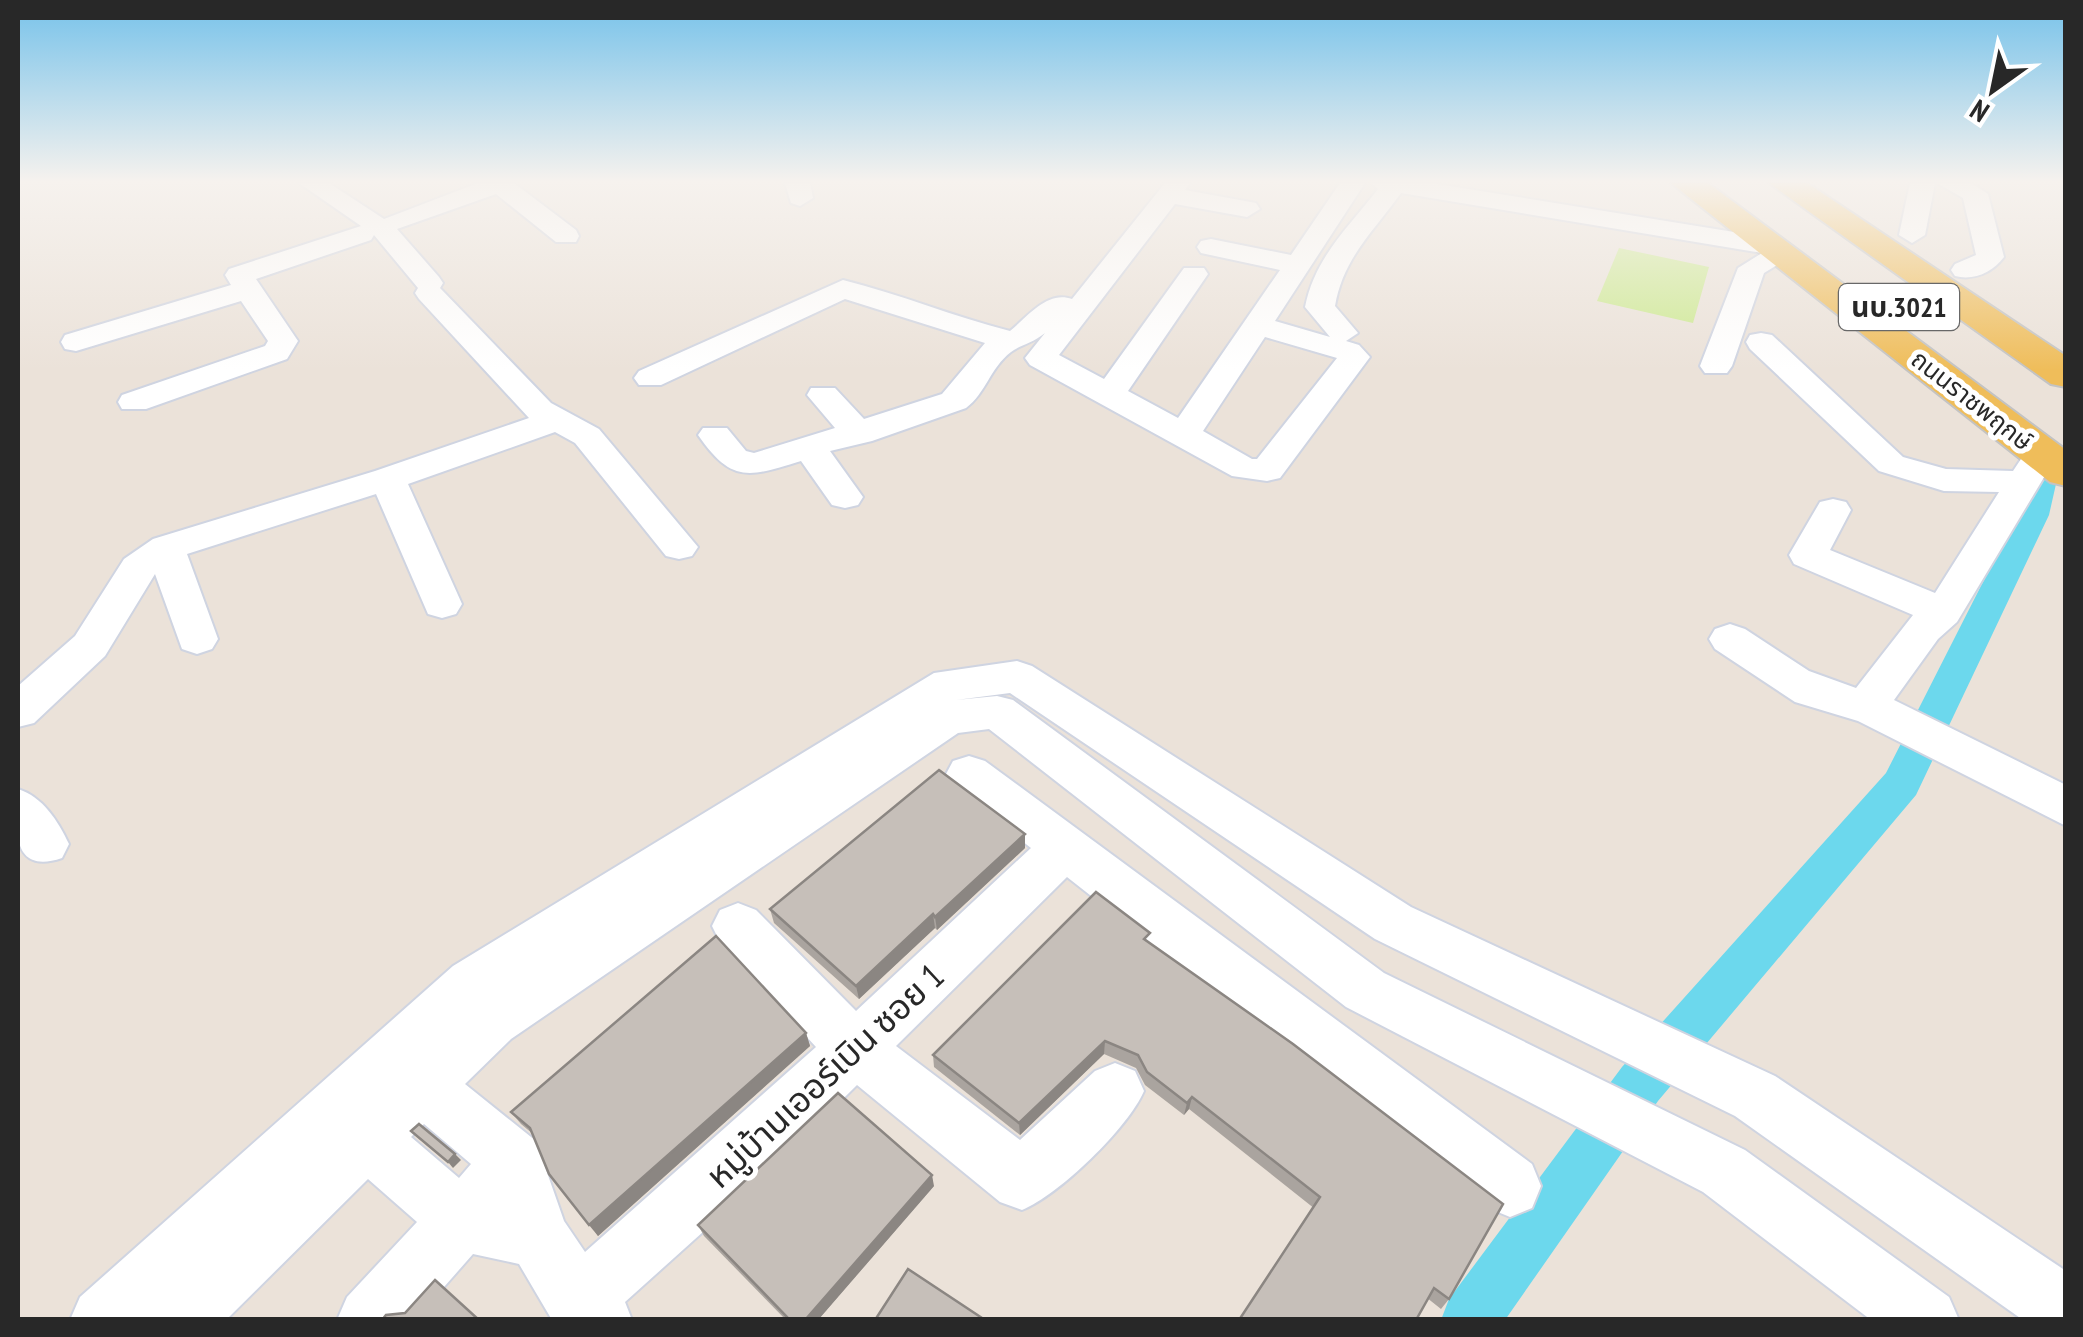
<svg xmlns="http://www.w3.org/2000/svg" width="2083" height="1337" font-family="'PT Sans Narrow','Noto Sans Thai',sans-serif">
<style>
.pitch{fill:#cde991}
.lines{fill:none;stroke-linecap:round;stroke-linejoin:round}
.canal{fill:#6cd8ed;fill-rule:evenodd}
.minor-casing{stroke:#cfd4e1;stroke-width:4}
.major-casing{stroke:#c3c3c3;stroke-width:4}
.minor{fill:#fff;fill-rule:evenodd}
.major{fill:#efbd5a;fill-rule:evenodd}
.wall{fill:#aaa49f}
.shaded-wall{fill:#8b8682}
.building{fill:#c6bfb9;stroke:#8b8682;stroke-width:2.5}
.labels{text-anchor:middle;stroke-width:10;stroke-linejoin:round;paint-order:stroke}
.far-street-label{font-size:25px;fill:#282828;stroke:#fff}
.shield{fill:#fff;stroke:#686868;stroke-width:2.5}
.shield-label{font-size:28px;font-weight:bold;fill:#282828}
.near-street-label{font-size:35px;fill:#282828;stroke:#fff}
</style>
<rect width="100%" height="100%" fill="#ebe2d9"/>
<!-- pitch -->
<path class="pitch" d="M 1619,248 L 1709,267 L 1693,323 L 1597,301 Z"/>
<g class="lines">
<!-- canal -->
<path class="canal" d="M 2040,474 L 2051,477 L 2056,484 L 2049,515 L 1916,795 L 1658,1101 L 1505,1320 L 1441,1320 L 1449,1299 L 1622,1067 L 1886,773 L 2017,515 L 2029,477 Z"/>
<!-- minor casing -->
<g class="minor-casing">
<g id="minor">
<path d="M 299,183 L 329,183 L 384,219 L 478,183 L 514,183 L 576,230 L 579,236 L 576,242 L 556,242 L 496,194 L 397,229 L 439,277 L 443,283 L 440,288 L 551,403 L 599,429 L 698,547 L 692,556 L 679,559 L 666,556 L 575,443 L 555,432 L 408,484 L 462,604 L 456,614 L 442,618 L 428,614 L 376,494 L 187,554 L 218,639 L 212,649 L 197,654 L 182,649 L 155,574 L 105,656 L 34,723 L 18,727 L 18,686 L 75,636 L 124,559 L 153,539 L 375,471 L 529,418 L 419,299 L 415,293 L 418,288 L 374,235 L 371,240 L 256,279 L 298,341 L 287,359 L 146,409 L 122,409 L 118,402 L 122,395 L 265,346 L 268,341 L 241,301 L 76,351 L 65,349 L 61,342 L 65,335 L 231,285 L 225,275 L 229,269 L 361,226 Z"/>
<path d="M 785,183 L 810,183 L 813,198 L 800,206 L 791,203 Z"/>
<path d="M 1165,183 L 1190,183 L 1185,190 L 1256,203 L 1260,209 L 1247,217 L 1175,204 L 1059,355 L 1104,379 L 1184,268 L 1204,268 L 1208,274 L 1128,391 L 1178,418 L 1280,270 L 1201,253 L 1197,247 L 1201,241 L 1211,239 L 1291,255 L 1340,183 L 1365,183 L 1275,321 L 1330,337 L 1305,307 C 1315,257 1348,228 1378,189 L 1371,183 L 1431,183 L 1771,238 L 1781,240 L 1795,254 L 1764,273 L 1732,366 L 1727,373 L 1705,373 L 1700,366 L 1738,268 L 1762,253 L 1401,193 C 1374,231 1343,258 1335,306 L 1358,333 L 1346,341 L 1359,345 L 1370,357 L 1280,478 L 1267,481 L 1232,476 L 1030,365 L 1025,358 L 1045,333 C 1033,343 1020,345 1011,352 C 990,368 986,393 966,408 L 872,441 L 830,451 L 863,497 L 858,505 L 845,508 L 832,505 L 801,461 C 749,477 732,484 698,435 L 703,428 L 727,428 L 746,451 L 754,453 L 835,428 L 807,395 L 811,388 L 835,388 L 864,419 L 942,394 L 985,343 L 845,299 L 661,385 L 639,385 L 634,378 L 639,371 L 843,280 C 900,294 954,317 1010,331 C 1028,316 1048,290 1072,299 ZM 1265,337 L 1337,358 L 1257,459 L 1252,459 L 1203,431 Z"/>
<path d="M 1910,183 L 1935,183 L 1925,235 L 1912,243 L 1899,235 Z"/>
<path d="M 1937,183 L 1971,183 L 1988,194 L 2004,257 C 1993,272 1974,281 1955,276 L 1951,270 L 1955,264 L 1976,255 L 1963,198 Z"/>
<path d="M 1761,333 L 1772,335 L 1903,457 L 1946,469 L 2013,471 L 2029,447 L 2041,444 L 2053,447 L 2058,454 L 1957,622 L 1938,639 L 1894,700 L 2066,785 L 2066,826 L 1858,721 L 1795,702 L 1715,649 L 1709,639 L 1715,629 L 1730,624 L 1745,629 L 1809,671 L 1856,688 L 1913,615 L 1794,564 L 1789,555 L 1820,502 L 1833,499 L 1846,502 L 1851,510 L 1830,550 L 1935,593 L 1999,492 L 1944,491 L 1879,471 L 1750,349 L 1746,342 L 1750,335 Z"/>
<path d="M 1017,661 L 1032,666 L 1411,907 L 1775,1076 L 2066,1271 L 2066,1320 L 2023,1320 L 1735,1116 L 1375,939 L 1010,693 L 956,700 L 997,696 L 1013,700 L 1384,973 L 1745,1150 L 1949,1297 L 1959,1320 L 1871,1320 L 1703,1192 L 1346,1007 L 989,729 L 958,733 L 511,1039 L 465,1084 L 536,1141 L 564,1221 L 585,1252 L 816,1047 L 720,942 L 712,926 L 720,910 L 738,903 L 756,910 L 856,1011 L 1031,848 L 953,787 L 946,774 L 953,761 L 969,756 L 985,761 L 1532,1164 L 1541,1186 L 1532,1208 L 1510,1217 L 1488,1208 L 1067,877 L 896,1046 L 1020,1140 L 1095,1071 L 1115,1063 L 1135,1071 L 1144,1091 C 1128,1128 1059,1195 1022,1210 L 1000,1202 L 857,1085 L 763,1178 L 625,1302 L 632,1320 L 552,1320 L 519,1264 L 473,1254 L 415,1320 L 337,1320 L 347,1297 L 417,1222 L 368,1179 L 226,1320 L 70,1320 L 80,1297 L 453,966 L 934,673 ZM 424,1124 L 471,1164 L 459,1178 L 411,1137 Z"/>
<path d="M 18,789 C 43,797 58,821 69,844 L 62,858 C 9,876 16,824 18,789 Z"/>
</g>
</g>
<!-- major casing -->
<g class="major-casing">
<g id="major">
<path d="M 1671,183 L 1708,183 L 2066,450 L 2066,486 L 2050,482 Z"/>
<path d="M 1769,183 L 1807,183 L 2066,356 L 2066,387 L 2051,384 Z"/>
</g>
</g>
<!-- minor -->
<use href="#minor" class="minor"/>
<!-- major -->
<use href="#major" class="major"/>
</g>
<!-- wall -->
<g class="wall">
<path d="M 1025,848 L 937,930 L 935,928 L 859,999 L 774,923 L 770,909 Z"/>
<path d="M 1149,942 L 1449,1299 L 1441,1309 L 1189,1109 L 1184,1115 L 1145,1085 L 1136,1068 L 1104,1054 L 1020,1135 L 934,1067 L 933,1055 Z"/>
<path d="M 806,1033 L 810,1046 L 598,1236 L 533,1134 L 521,1124 L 511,1112 Z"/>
<path d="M 934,1186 L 818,1320 L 786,1320 L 704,1236 L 698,1225 Z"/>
</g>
<!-- shaded-wall -->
<g class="shaded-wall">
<path d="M 1025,834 L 1025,848 L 937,930 L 935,917 Z"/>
<path d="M 933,914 L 935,928 L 859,999 L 856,986 Z"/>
<path d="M 806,1033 L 810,1046 L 598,1236 L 589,1225 Z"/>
<path d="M 1105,1041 L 1104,1054 L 1020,1135 L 1019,1123 Z"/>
<path d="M 1192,1097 L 1189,1109 L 1184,1115 L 1187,1103 Z"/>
<path d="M 455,1154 L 461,1160 L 453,1168 L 448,1162 Z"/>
<path d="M 932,1175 L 934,1186 L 818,1320 L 805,1320 Z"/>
</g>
<!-- building -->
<g class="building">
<path d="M 939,770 L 1025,834 L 935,917 L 933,914 L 856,986 L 770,909 Z"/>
<path d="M 1096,892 L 1150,933 L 1144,939 L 1293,1044 L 1503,1204 L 1449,1299 L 1434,1288 L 1416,1320 L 1239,1320 L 1320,1197 L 1192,1097 L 1187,1103 L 1147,1072 L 1138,1055 L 1105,1041 L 1019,1123 L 933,1055 Z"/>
<path d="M 716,936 L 806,1033 L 589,1225 L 549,1174 L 530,1128 L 511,1112 Z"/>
<path d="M 838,1093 L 932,1175 L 805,1320 L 790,1320 L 698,1225 Z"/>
<path d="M 419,1124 L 455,1154 L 448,1162 L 411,1131 Z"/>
<path d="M 908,1269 L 985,1320 L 875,1320 Z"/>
<path d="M 435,1280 L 479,1320 L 382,1320 L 386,1315 L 405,1313 Z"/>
</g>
<!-- sky -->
<linearGradient id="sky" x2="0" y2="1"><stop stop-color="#76c2ea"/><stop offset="0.49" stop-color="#f6f2ee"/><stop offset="1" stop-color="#f6f2ee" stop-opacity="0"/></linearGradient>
<rect width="2083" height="370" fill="url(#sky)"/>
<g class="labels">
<!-- far-street labels -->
<g class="far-street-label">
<text transform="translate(1972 400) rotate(38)" y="9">ถนนราชพฤกษ์</text>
</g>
<!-- shield labels -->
<rect class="shield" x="1839" y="284" width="120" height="46" rx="8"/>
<g class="shield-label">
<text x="1899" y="317">นบ.3021</text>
</g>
<!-- near-street labels -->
<g class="near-street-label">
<text transform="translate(825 1076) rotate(-43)" y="12">หมู่บ้านเออร์เบิน ซอย 1</text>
</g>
</g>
<!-- border -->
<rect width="2083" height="1337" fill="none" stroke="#282828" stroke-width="40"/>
<!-- north arrow -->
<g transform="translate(1993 90) rotate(213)" stroke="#ffffff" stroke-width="8" paint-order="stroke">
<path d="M0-8L18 38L0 25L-18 38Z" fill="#282828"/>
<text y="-15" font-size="28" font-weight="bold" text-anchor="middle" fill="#282828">N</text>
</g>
</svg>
